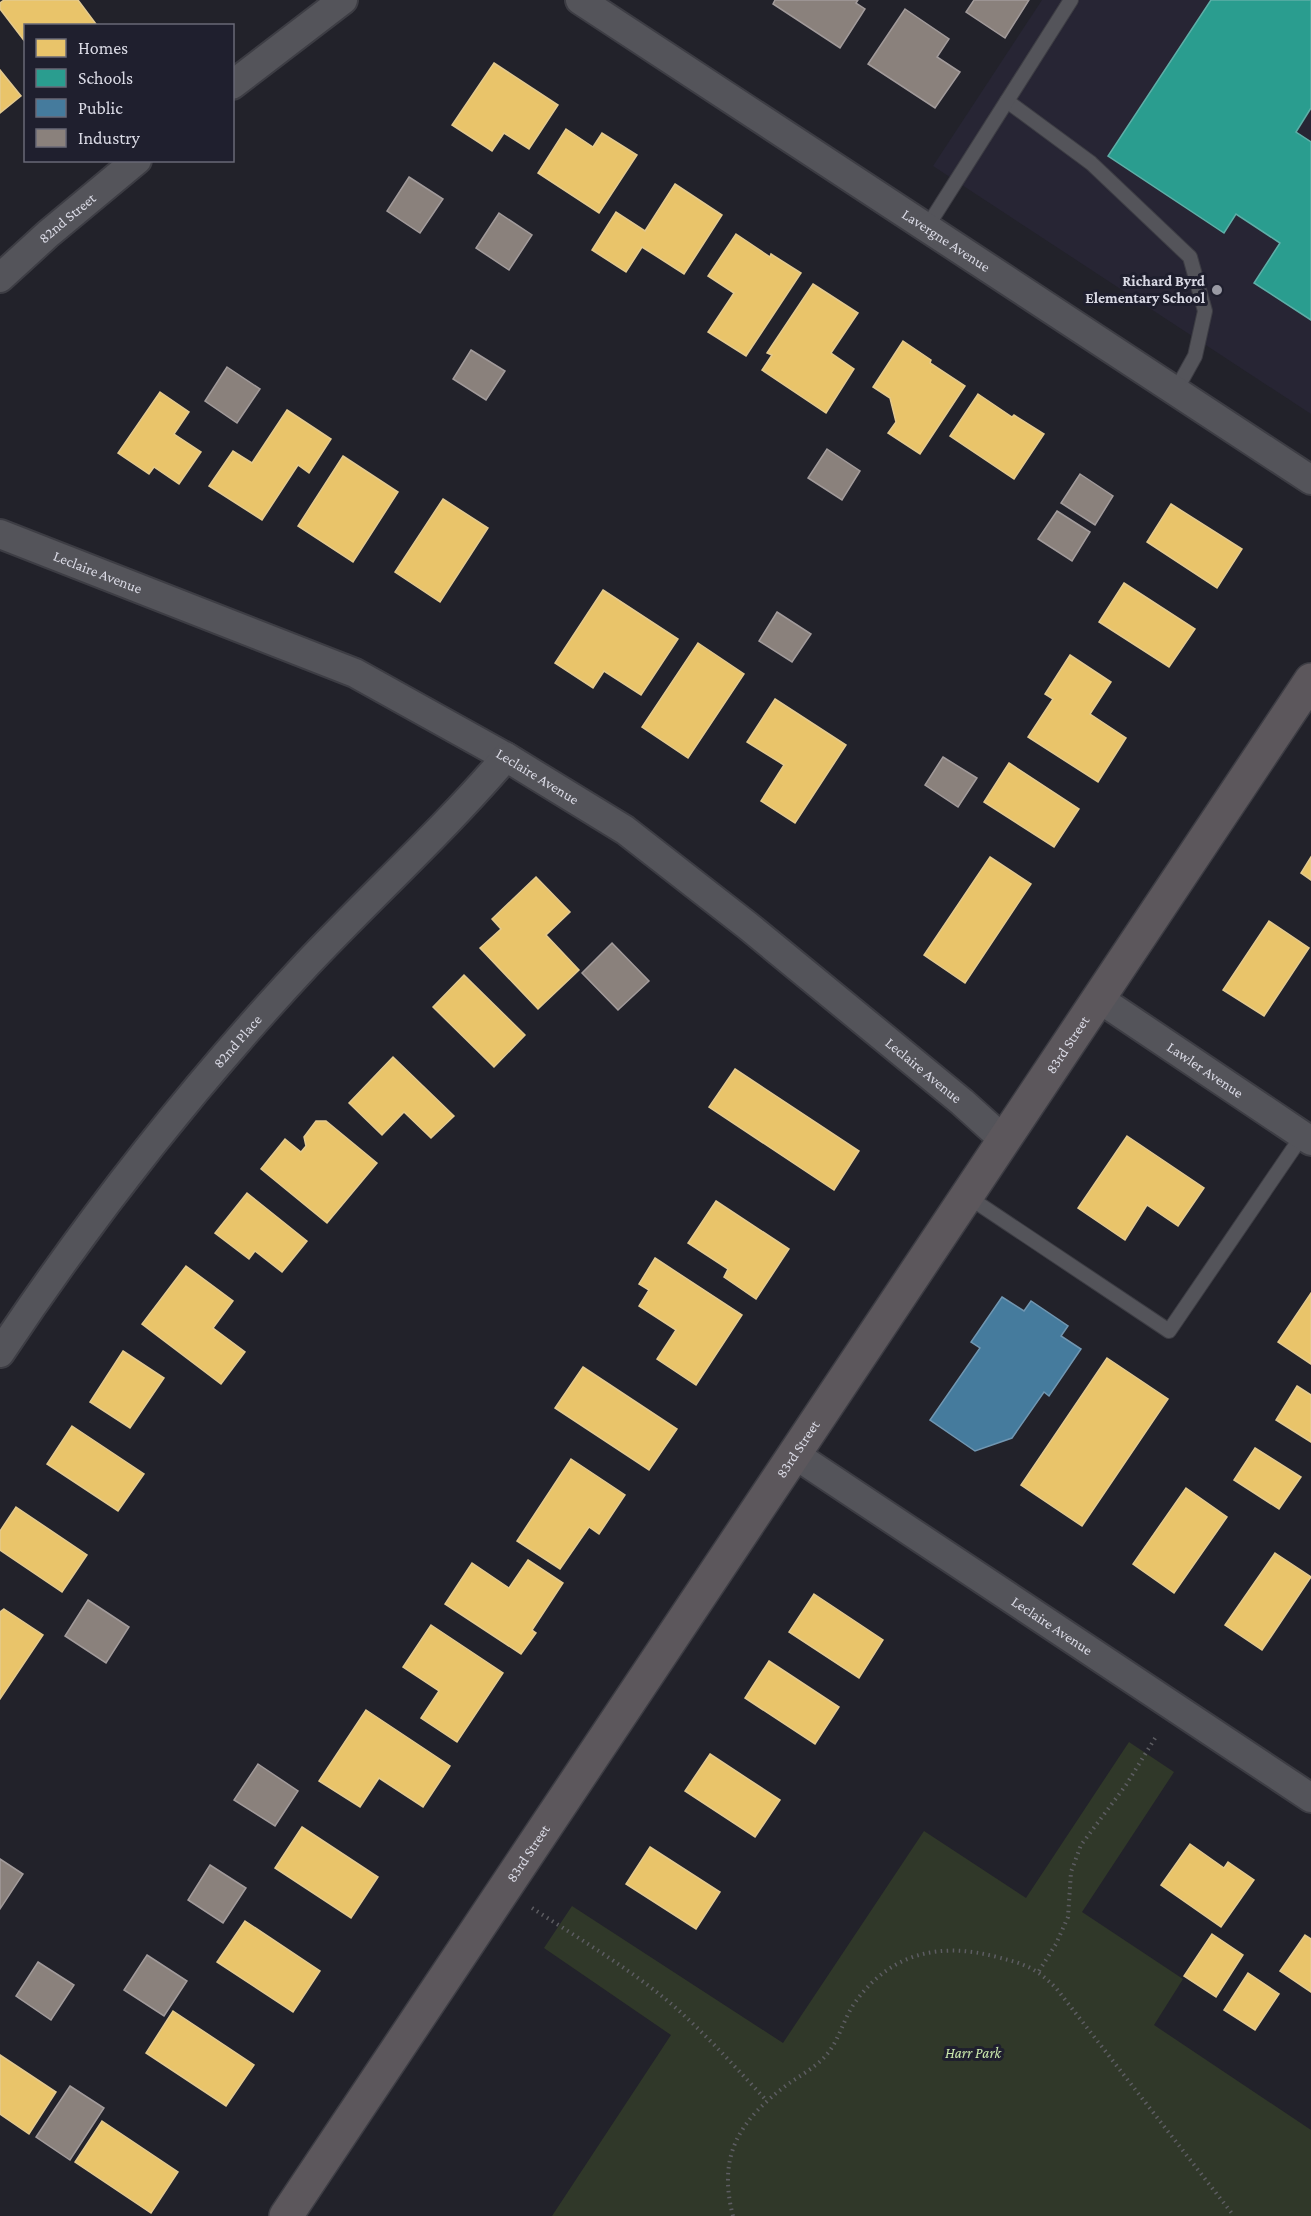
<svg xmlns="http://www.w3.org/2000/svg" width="1311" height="2216" font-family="'Crimson Pro',serif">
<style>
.education{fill:#272534}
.green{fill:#303829}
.homes{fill:#e9c46a;stroke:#e4ca8f;stroke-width:1.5}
.schools{fill:#2a9d8f;stroke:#5eafa8;stroke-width:1.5}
.public{fill:#457b9d;stroke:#7197b2;stroke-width:1.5}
.industry{fill:#8a817c;stroke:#a29b9b;stroke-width:1.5}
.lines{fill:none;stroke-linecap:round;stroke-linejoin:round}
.lane-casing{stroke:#3d3d44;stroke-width:16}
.street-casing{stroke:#3d3d44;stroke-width:32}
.secondary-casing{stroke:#3d3d44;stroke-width:36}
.path{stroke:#5d5d62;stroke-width:4;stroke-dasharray:1.5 4.5;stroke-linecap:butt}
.lane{stroke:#54545a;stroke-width:14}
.street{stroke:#54545a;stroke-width:28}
.secondary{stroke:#5c575c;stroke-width:33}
.poi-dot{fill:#9999a3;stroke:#1f1f2e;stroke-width:2}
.labels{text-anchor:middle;stroke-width:6;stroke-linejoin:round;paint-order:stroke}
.street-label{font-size:15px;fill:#d9d9e4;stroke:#1f1f2e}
.poi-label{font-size:15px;font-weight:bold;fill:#d9d9e4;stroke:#1f1f2e;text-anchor:end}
.park-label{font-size:15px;font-style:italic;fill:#cbe9ad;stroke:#1f1f2e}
</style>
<rect width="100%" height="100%" fill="#22222a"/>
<!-- education -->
<path class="education" d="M 1042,0 L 1311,0 L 1311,414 L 933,166 Z"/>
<!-- green -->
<path class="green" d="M 1129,1742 L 1174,1772 L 1082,1912 L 1183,1979 L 1154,2025 L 1311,2130 L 1311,2216 L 552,2216 L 671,2035 L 544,1948 L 572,1906 L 783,2043 L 924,1831 L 1026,1898 Z"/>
<!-- homes -->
<g class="homes">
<path d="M 4,0 L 78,0 L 96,24 L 93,26 L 26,26 L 26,43 L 0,9 L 0,3 Z"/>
<path d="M 494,63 L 558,105 L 529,149 L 504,133 L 492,151 L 452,125 Z"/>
<path d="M 0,70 L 21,96 L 0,113 Z"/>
<path d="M 566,129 L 593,147 L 602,133 L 637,155 L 599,213 L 538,173 Z"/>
<path d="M 675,184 L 722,215 L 684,274 L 642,247 L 626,272 L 592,250 L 616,212 L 645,231 Z"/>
<path d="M 736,234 L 770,257 L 771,254 L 801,273 L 746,356 L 708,332 L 734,293 L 708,276 Z"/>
<path d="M 813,284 L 858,313 L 831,353 L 854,369 L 826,413 L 762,370 L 772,355 L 767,353 Z"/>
<path d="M 903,341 L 931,360 L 930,363 L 965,386 L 920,454 L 888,433 L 896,422 L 890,398 L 873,387 Z"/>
<path d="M 160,392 L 189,412 L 174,434 L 201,452 L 179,484 L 154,467 L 149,474 L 118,453 Z"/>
<path d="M 978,394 L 1012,417 L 1014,415 L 1044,434 L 1014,479 L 950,436 Z"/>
<path d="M 287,410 L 331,439 L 309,473 L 298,465 L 262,520 L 209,486 L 233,451 L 252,463 Z"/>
<path d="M 343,456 L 398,492 L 353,562 L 298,526 Z"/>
<path d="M 443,499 L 488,528 L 440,602 L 395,572 Z"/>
<path d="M 1171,504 L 1242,549 L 1217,588 L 1147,542 Z"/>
<path d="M 1124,583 L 1195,629 L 1169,667 L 1099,622 Z"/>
<path d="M 603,590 L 678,639 L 641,695 L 604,671 L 593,688 L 555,663 Z"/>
<path d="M 698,643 L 744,674 L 688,758 L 642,727 Z"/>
<path d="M 1070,655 L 1111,682 L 1090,714 L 1126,738 L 1098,782 L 1028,737 L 1053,699 L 1045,694 Z"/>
<path d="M 775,699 L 846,745 L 795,823 L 761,801 L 784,765 L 747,742 Z"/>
<path d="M 1009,763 L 1079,809 L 1054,847 L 984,802 Z"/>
<path d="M 990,857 L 1031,884 L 965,983 L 924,955 Z"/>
<path d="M 1311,857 L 1311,880 L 1301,873 Z"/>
<path d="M 536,877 L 570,912 L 546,935 L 579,970 L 538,1009 L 480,948 L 501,929 L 492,919 Z"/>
<path d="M 1269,921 L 1309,948 L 1264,1016 L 1223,990 Z"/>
<path d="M 464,975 L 525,1035 L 494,1067 L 433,1007 Z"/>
<path d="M 393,1057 L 454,1116 L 431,1138 L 404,1112 L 382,1135 L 349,1103 Z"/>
<path d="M 735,1069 L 859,1151 L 834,1190 L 709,1107 Z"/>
<path d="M 316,1121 L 326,1121 L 377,1163 L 327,1223 L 261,1169 L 285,1139 L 301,1152 L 306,1146 L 304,1137 Z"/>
<path d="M 1127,1136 L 1204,1188 L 1178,1226 L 1147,1205 L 1125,1240 L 1078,1208 Z"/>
<path d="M 247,1193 L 307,1241 L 282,1272 L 255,1251 L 249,1259 L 215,1233 Z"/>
<path d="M 716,1201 L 789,1249 L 756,1299 L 724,1277 L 728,1269 L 688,1243 Z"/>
<path d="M 655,1258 L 742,1315 L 696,1385 L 657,1359 L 676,1330 L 639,1306 L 649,1290 L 639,1284 Z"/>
<path d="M 186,1266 L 233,1301 L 213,1328 L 245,1352 L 221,1384 L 142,1324 Z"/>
<path d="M 1311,1293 L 1311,1364 L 1278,1342 Z"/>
<path d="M 123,1351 L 164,1378 L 130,1428 L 90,1402 Z"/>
<path d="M 1107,1358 L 1168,1399 L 1082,1526 L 1021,1485 Z"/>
<path d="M 583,1367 L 677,1429 L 649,1470 L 555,1408 Z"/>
<path d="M 1297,1386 L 1311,1395 L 1311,1442 L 1276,1420 Z"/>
<path d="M 72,1426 L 144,1474 L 118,1511 L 47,1464 Z"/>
<path d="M 1255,1448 L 1301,1477 L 1279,1509 L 1234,1480 Z"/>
<path d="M 571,1459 L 625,1495 L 599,1534 L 589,1527 L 560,1569 L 517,1541 Z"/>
<path d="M 1186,1488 L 1227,1517 L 1174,1593 L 1133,1564 Z"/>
<path d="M 16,1507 L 87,1555 L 62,1592 L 0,1550 L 0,1531 Z"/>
<path d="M 1275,1553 L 1311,1577 L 1262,1650 L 1225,1625 Z"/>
<path d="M 528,1560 L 563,1583 L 532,1630 L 536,1633 L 521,1654 L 445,1604 L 472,1563 L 509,1588 Z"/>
<path d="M 814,1594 L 883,1640 L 859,1678 L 789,1632 Z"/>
<path d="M 4,1609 L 43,1635 L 0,1699 L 0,1612 Z"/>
<path d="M 431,1625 L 503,1673 L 457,1742 L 421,1718 L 439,1691 L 403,1667 Z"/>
<path d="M 769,1661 L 839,1707 L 815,1744 L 745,1698 Z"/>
<path d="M 366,1710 L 450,1766 L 423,1807 L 379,1778 L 360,1807 L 319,1781 Z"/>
<path d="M 710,1754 L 780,1800 L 755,1837 L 685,1791 Z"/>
<path d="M 302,1827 L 378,1877 L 351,1918 L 275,1868 Z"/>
<path d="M 1190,1844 L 1224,1868 L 1228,1862 L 1254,1880 L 1221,1927 L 1161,1885 Z"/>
<path d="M 650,1847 L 720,1892 L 696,1929 L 626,1884 Z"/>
<path d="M 245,1921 L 320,1971 L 293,2012 L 217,1962 Z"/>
<path d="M 1212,1934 L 1243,1955 L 1216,1997 L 1184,1976 Z"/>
<path d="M 1305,1935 L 1311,1939 L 1311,1992 L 1280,1971 Z"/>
<path d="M 1248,1973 L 1279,1994 L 1255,2030 L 1224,2010 Z"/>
<path d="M 173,2011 L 254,2065 L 226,2106 L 146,2053 Z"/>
<path d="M 0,2055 L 56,2092 L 29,2134 L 0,2114 Z"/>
<path d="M 102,2121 L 178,2172 L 151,2213 L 75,2162 Z"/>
</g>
<!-- schools -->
<path class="schools" d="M 1211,0 L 1311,0 L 1311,108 L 1296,132 L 1311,142 L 1311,320 L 1254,283 L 1280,243 L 1236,214 L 1224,233 L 1108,156 Z"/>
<!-- public -->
<path class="public" d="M 1002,1297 L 1024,1311 L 1031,1301 L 1068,1326 L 1061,1336 L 1081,1349 L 1049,1396 L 1044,1392 L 1012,1438 L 975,1451 L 930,1420 L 980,1348 L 971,1342 Z"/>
<!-- industry -->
<g class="industry">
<path d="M 775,0 L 858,0 L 856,3 L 865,9 L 840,48 L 773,4 Z"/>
<path d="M 974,0 L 1029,0 L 1005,38 L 966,12 Z"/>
<path d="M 905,9 L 949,39 L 937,57 L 960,72 L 935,108 L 868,64 Z"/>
<path d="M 409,177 L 443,199 L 420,233 L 387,211 Z"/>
<path d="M 499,213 L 532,235 L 509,270 L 476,248 Z"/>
<path d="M 471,350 L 505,371 L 486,400 L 453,379 Z"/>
<path d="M 227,367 L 260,389 L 237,423 L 205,401 Z"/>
<path d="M 827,449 L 860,471 L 842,500 L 808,478 Z"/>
<path d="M 1080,474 L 1113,496 L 1095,525 L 1061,503 Z"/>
<path d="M 1057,511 L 1090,532 L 1072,561 L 1038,539 Z"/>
<path d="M 777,612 L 811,634 L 792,662 L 759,641 Z"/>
<path d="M 943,757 L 977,778 L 958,807 L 925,785 Z"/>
<path d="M 612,943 L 649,981 L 618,1010 L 582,973 Z"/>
<path d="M 88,1600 L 129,1627 L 106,1663 L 65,1636 Z"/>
<path d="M 258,1764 L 298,1791 L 275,1826 L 234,1800 Z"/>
<path d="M 0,1859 L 23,1874 L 0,1909 Z"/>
<path d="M 210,1865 L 246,1888 L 223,1923 L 188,1900 Z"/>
<path d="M 147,1955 L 187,1981 L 164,2016 L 124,1990 Z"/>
<path d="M 38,1962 L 74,1985 L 51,2020 L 16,1996 Z"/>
<path d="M 70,2086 L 104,2108 L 70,2160 L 36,2137 Z"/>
</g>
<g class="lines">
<!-- lane casing -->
<g class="lane-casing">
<g id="lane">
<path d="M 1007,101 L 1091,163 L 1190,257 L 1205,311 L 1195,356 L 1175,392"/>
<path d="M 927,227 L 1071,0"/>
<path d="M 967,1196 L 1169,1331 L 1302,1136"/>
</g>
</g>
<!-- street casing -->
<g class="street-casing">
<g id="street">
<path id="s1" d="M 580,0 L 1311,480"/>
<path d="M 232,85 L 343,0"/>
<path id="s2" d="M 0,278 L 48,234 L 137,160"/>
<path id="s3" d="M 0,534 L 355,673 L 506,757 L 625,830 L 748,926 L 962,1102 L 1004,1140"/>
<path id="s4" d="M 1098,998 L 1311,1141"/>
<path id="s5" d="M 0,1353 C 92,1215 194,1085 307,964 C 373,894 444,830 506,757"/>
<path id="s6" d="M 794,1454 L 1311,1798"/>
</g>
</g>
<!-- secondary casing -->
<g class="secondary-casing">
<g id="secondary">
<path id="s7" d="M 286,2216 L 1311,680"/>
</g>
</g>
<!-- path -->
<g class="path">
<path d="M 532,1908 C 578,1938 627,1967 669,2002 C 704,2032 735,2067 767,2101"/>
<path d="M 1039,1971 L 1056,1944 L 1068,1917 L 1071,1872 L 1081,1845 L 1126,1785 L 1157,1735"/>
<path d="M 733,2216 C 717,2154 740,2120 788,2084 C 801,2075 818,2066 828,2053 C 840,2038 844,2017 856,2001 C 892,1952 941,1942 997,1957 C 1025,1964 1036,1968 1056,1988 L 1234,2216"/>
</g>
<!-- lane -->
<use href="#lane" class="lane"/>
<!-- street -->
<use href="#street" class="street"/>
<!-- secondary -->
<use href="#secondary" class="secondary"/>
</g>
<!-- markers -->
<circle class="poi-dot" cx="1217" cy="290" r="6"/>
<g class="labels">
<!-- street labels -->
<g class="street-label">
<text dy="5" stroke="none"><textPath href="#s2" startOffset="90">82nd Street</textPath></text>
<text dy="5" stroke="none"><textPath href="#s1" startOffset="438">Lavergne Avenue</textPath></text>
<text dy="5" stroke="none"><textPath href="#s3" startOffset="105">Leclaire Avenue</textPath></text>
<text dy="5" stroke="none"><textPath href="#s3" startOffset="591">Leclaire Avenue</textPath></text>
<text dy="5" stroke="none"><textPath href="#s5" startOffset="392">82nd Place</textPath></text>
<text dy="5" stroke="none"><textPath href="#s7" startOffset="1408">83rd Street</textPath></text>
<text dy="5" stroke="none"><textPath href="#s4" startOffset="129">Lawler Avenue</textPath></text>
<text dy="5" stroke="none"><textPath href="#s3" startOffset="1077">Leclaire Avenue</textPath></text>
<text dy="5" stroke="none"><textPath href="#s7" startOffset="922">83rd Street</textPath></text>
<text dy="5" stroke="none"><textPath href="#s6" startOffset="310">Leclaire Avenue</textPath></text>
<text dy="5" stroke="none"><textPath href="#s7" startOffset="436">83rd Street</textPath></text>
</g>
<!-- poi labels -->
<g class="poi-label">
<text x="1205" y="286">Richard Byrd<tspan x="1205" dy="17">Elementary School</tspan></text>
</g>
<!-- park labels -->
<g class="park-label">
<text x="973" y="2058">Harr Park</text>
</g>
</g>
<!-- legend -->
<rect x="24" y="24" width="210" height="138" fill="#1f1f2e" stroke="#696977" stroke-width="1.5"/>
<rect x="36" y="39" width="30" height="18" fill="#e9c46a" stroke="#696977" stroke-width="1.5"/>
<text x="78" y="54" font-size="18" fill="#d9d9e4">Homes</text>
<rect x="36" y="69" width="30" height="18" fill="#2a9d8f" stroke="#696977" stroke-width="1.5"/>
<text x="78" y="84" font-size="18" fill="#d9d9e4">Schools</text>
<rect x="36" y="99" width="30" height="18" fill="#457b9d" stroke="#696977" stroke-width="1.5"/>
<text x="78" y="114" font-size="18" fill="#d9d9e4">Public</text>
<rect x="36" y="129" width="30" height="18" fill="#8a817c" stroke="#696977" stroke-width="1.5"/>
<text x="78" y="144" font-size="18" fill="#d9d9e4">Industry</text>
</svg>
